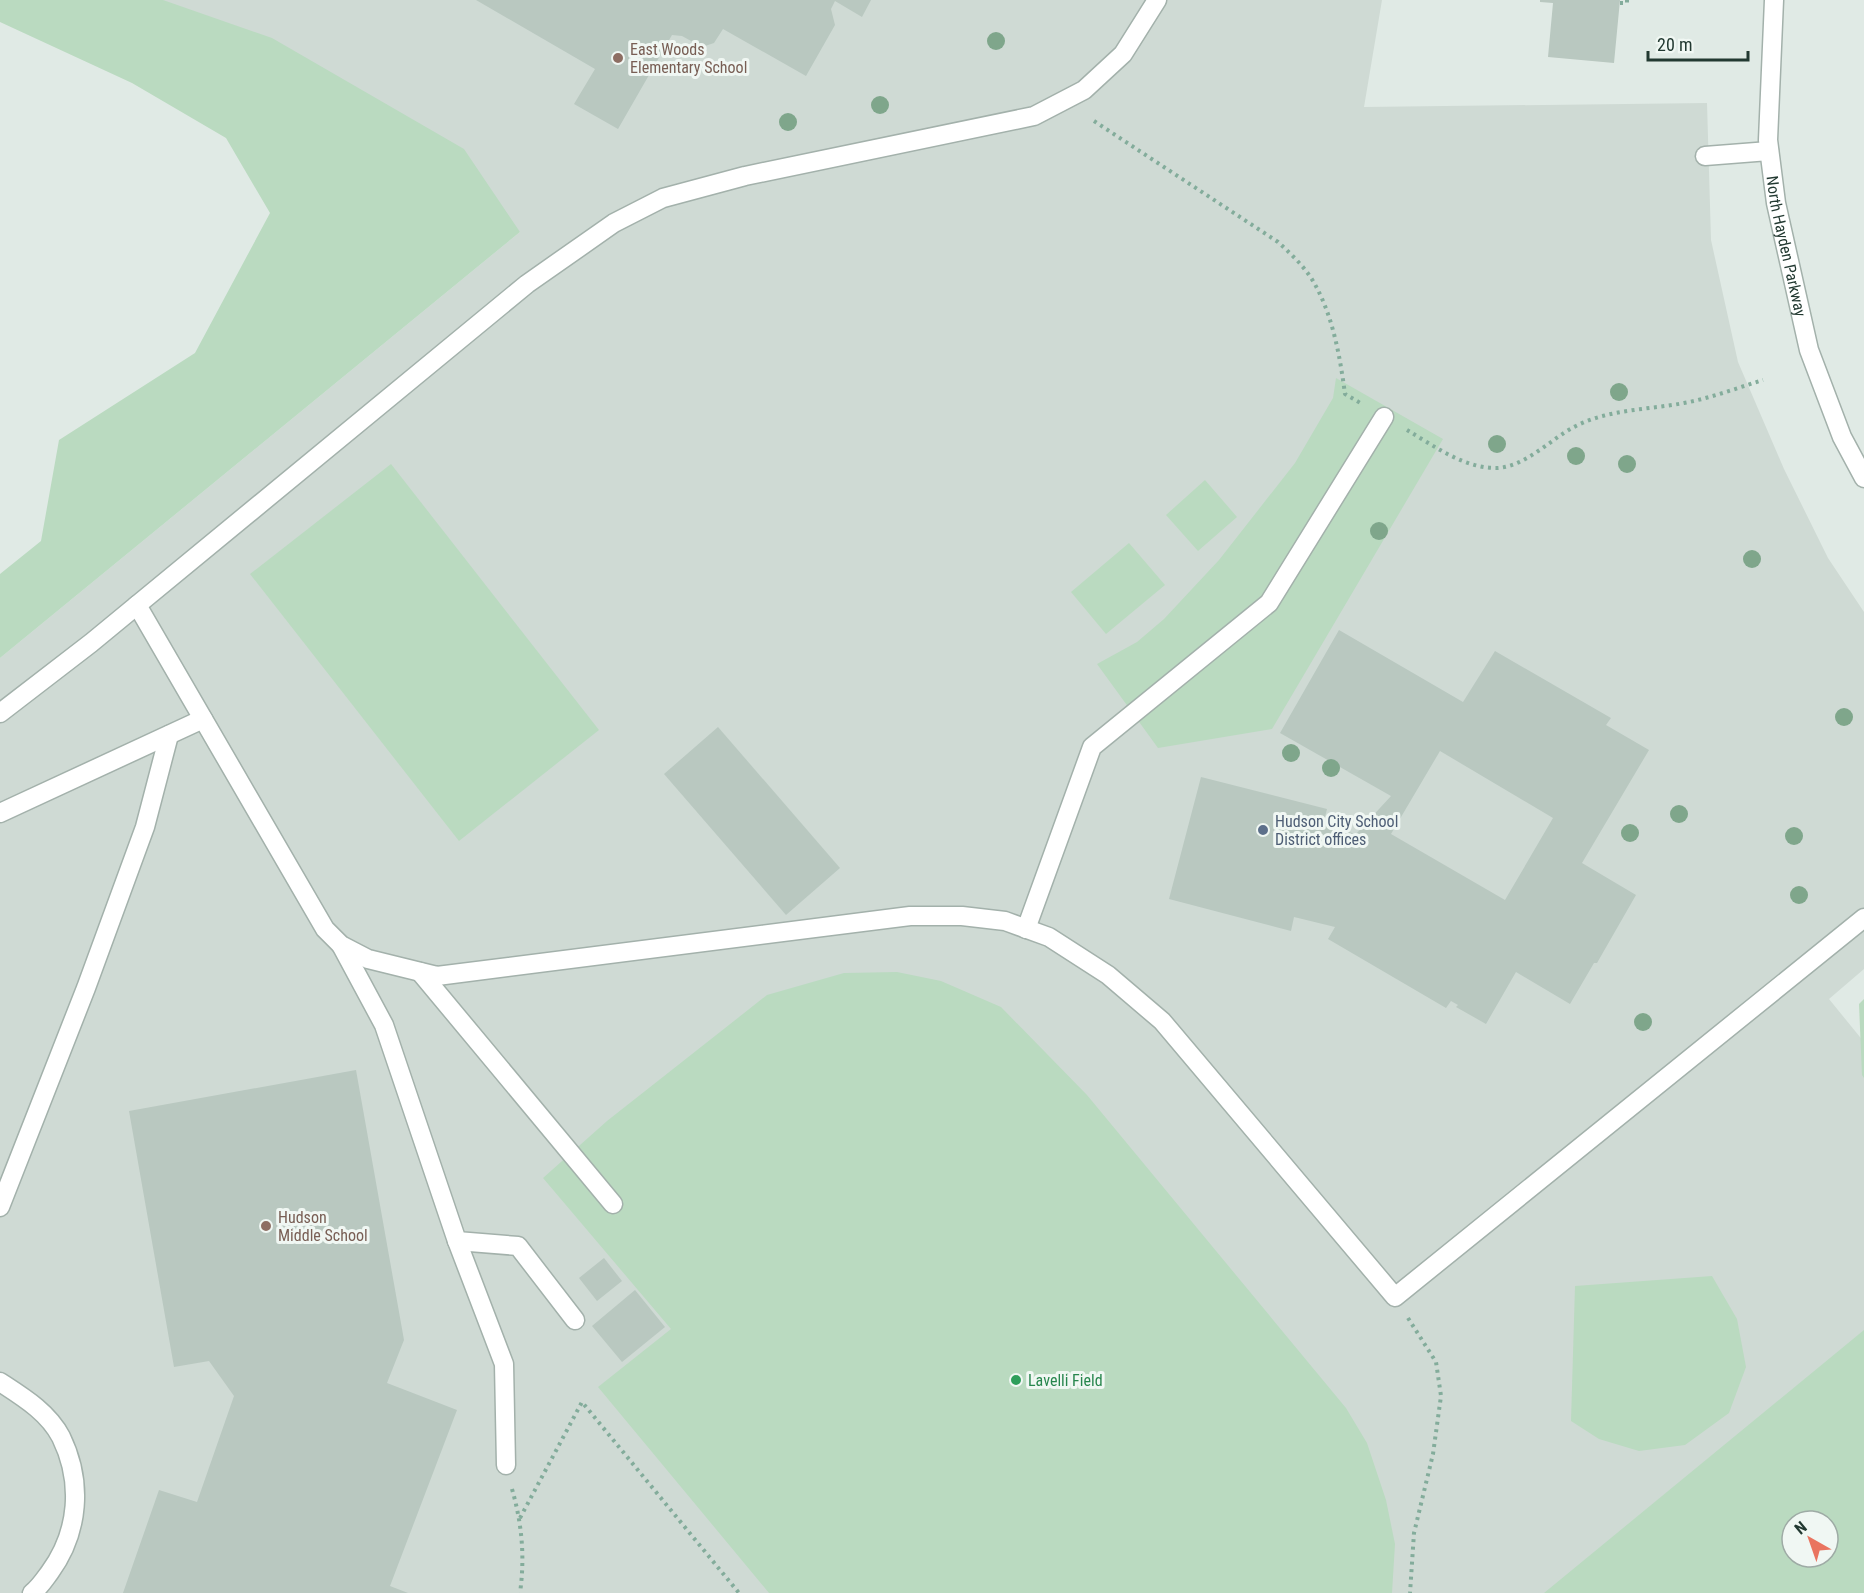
<svg xmlns="http://www.w3.org/2000/svg" width="1864" height="1593" font-family="'Roboto Condensed',sans-serif">
<style>
.built{fill:#cfdad4;fill-rule:evenodd}
.green{fill:#badac0;fill-rule:evenodd}
.building{fill:#b9c8c0;fill-rule:evenodd}
.lines{fill:none;stroke-linecap:round;stroke-linejoin:round}
.minor-casing{stroke:#a3b1ab;stroke-width:21}
.path{stroke:#83ac9b;stroke-width:4;stroke-dasharray:3 4.5;stroke-linecap:butt}
.minor{stroke:#fff;stroke-width:18}
.tree{fill:#7fa68b}
.education-dot{fill:#8d6e63;stroke:#f0f7f3;stroke-width:2}
.service-dot{fill:#5c6f8a;stroke:#f0f7f3;stroke-width:2}
.leisure-dot{fill:#2e9e5b;stroke:#f0f7f3;stroke-width:2}
.labels{text-anchor:middle;stroke-width:6;stroke-linejoin:round;paint-order:stroke}
.education-label{font-size:16px;fill:#785e54;stroke:#f0f7f3;text-anchor:start}
.street-label{font-size:16px;fill:#223931;stroke:#f0f7f3}
.service-label{font-size:16px;fill:#4e5e75;stroke:#f0f7f3;text-anchor:start}
.leisure-label{font-size:16px;fill:#27864d;stroke:#f0f7f3;text-anchor:start}
</style>
<rect width="100%" height="100%" fill="#e0eae5"/>
<!-- built -->
<path class="built" d="M 50,0 L 1382,0 L 1364,107 L 1707,103 L 1711,240 L 1738,362 L 1784,469 L 1828,558 L 1864,612 L 1864,969 L 1829,999 L 1864,1042 L 1864,1593 L 0,1593 L 0,658 L 520,232 ZM 1792,1521 L 1828,1521 L 1828,1557 L 1792,1557 Z"/>
<!-- green -->
<g class="green">
<path d="M 0,0 L 163,0 L 272,38 L 464,149 L 520,232 L 0,658 L 0,574 L 41,541 L 59,440 L 195,353 L 270,213 L 226,138 L 132,83 L 0,22 Z"/>
<path d="M 1336,378 L 1443,439 L 1272,729 L 1158,748 L 1097,664 L 1137,642 L 1164,619 L 1219,560 L 1295,463 L 1333,398 Z"/>
<path d="M 391,464 L 599,730 L 459,841 L 250,574 Z"/>
<path d="M 1205,480 L 1237,517 L 1198,551 L 1166,515 Z"/>
<path d="M 1129,543 L 1165,585 L 1106,634 L 1071,592 Z"/>
<path d="M 897,972 L 941,981 L 1001,1007 L 1087,1095 L 1346,1408 L 1367,1443 L 1386,1500 L 1395,1544 L 1392,1593 L 769,1593 L 598,1387 L 671,1329 L 543,1178 L 607,1121 L 767,995 L 844,973 Z"/>
<path d="M 1864,999 L 1864,1078 L 1862,1075 L 1859,1004 Z"/>
<path d="M 1712,1276 L 1737,1319 L 1746,1367 L 1729,1413 L 1685,1445 L 1639,1451 L 1599,1439 L 1571,1421 L 1575,1286 Z"/>
<path d="M 1864,1330 L 1864,1593 L 1544,1593 ZM 1792,1521 L 1828,1521 L 1828,1557 L 1792,1557 Z"/>
</g>
<!-- building -->
<g class="building">
<path d="M 476,0 L 871,0 L 862,17 L 835,1 L 831,9 L 835,25 L 806,76 L 723,29 L 714,43 L 702,47 L 682,36 L 672,35 L 618,129 L 574,104 L 595,69 Z"/>
<path d="M 1540,0 L 1620,0 L 1614,63 L 1548,57 L 1553,3 L 1540,2 Z"/>
<path d="M 1339,630 L 1463,702 L 1495,651 L 1611,718 L 1606,725 L 1649,750 L 1582,863 L 1636,895 L 1597,963 L 1594,963 L 1570,1004 L 1516,972 L 1486,1024 L 1456,1007 L 1458,1005 L 1451,1001 L 1446,1008 L 1328,939 L 1335,927 L 1294,917 L 1291,931 L 1169,899 L 1201,777 L 1327,809 L 1323,825 L 1356,834 L 1391,796 L 1280,733 ZM 1440,751 L 1553,818 L 1505,900 L 1391,834 Z"/>
<path d="M 718,727 L 840,868 L 786,915 L 664,774 Z"/>
<path d="M 356,1070 L 404,1340 L 387,1383 L 457,1410 L 390,1586 L 408,1593 L 123,1593 L 159,1490 L 197,1502 L 234,1396 L 209,1361 L 174,1367 L 129,1111 Z"/>
<path d="M 604,1258 L 622,1281 L 597,1301 L 579,1278 Z"/>
<path d="M 635,1290 L 665,1327 L 622,1362 L 592,1326 Z"/>
</g>
<g class="lines">
<!-- minor casing -->
<g class="minor-casing">
<g id="minor">
<path id="s1" d="M 1774,0 L 1768,140 L 1776,203 L 1809,350 L 1842,437 L 1864,478"/>
<path d="M 1705,156 L 1769,151"/>
<path d="M 137,605 L 325,929 L 341,945 L 368,959 L 437,976 L 910,916 L 962,916 L 1005,921 L 1049,937 L 1108,975 L 1162,1021 L 1395,1297 L 1864,918"/>
<path d="M 0,713 L 91,643 L 527,284 L 614,223 L 663,198 L 745,176 L 1034,116 L 1084,90 L 1123,54 L 1157,0"/>
<path d="M 0,813 L 203,719"/>
<path d="M 1026,929 L 1092,747 L 1269,603 L 1384,417"/>
<path d="M 341,945 L 384,1025 L 457,1241 L 518,1246 L 575,1320"/>
<path d="M 420,972 L 613,1204"/>
<path d="M 0,1207 L 86,988 L 145,827 L 169,735"/>
<path d="M 457,1241 L 504,1364 L 506,1465"/>
<path d="M 0,1382 C 23,1397 48,1412 61,1437 C 83,1482 79,1532 50,1572 C 44,1580 39,1588 32,1593"/>
</g>
</g>
<!-- path -->
<g class="path">
<path d="M 1620,3 L 1627,3 L 1627,0"/>
<path d="M 1094,121 L 1278,242 C 1291,254 1304,266 1313,281 C 1333,315 1340,357 1345,394 L 1362,404"/>
<path d="M 1407,430 C 1434,446 1465,469 1498,468 C 1526,466 1551,439 1574,427 C 1608,409 1647,410 1684,403 C 1711,398 1737,388 1763,380"/>
<path d="M 1408,1318 L 1436,1362 L 1441,1396 L 1433,1454 L 1414,1533 L 1410,1593"/>
<path d="M 512,1489 C 522,1524 525,1557 520,1593"/>
<path d="M 520,1518 L 582,1402 L 739,1593"/>
</g>
<!-- minor -->
<use href="#minor" class="minor"/>
</g>
<!-- trees -->
<g class="tree">
<circle cx="996" cy="41" r="9"/>
<circle cx="880" cy="105" r="9"/>
<circle cx="788" cy="122" r="9"/>
<circle cx="1619" cy="392" r="9"/>
<circle cx="1497" cy="444" r="9"/>
<circle cx="1576" cy="456" r="9"/>
<circle cx="1627" cy="464" r="9"/>
<circle cx="1379" cy="531" r="9"/>
<circle cx="1752" cy="559" r="9"/>
<circle cx="1844" cy="717" r="9"/>
<circle cx="1291" cy="753" r="9"/>
<circle cx="1331" cy="768" r="9"/>
<circle cx="1679" cy="814" r="9"/>
<circle cx="1630" cy="833" r="9"/>
<circle cx="1794" cy="836" r="9"/>
<circle cx="1799" cy="895" r="9"/>
<circle cx="1643" cy="1022" r="9"/>
</g>
<!-- markers -->
<g class="education-dot">
<circle cx="618" cy="58" r="6"/>
<circle cx="266" cy="1226" r="6"/>
</g>
<circle class="service-dot" cx="1263" cy="830" r="6"/>
<circle class="leisure-dot" cx="1016" cy="1380" r="6"/>
<g class="labels">
<!-- education labels -->
<g class="education-label">
<text x="630" y="55">East Woods<tspan x="630" dy="18">Elementary School</tspan></text>
<text x="278" y="1223">Hudson<tspan x="278" dy="18">Middle School</tspan></text>
</g>
<!-- street labels -->
<g class="street-label">
<text dy="6" stroke="none"><textPath href="#s1" startOffset="248">North Hayden Parkway</textPath></text>
</g>
<!-- service labels -->
<g class="service-label">
<text x="1275" y="827">Hudson City School<tspan x="1275" dy="18">District offices</tspan></text>
</g>
<!-- leisure labels -->
<g class="leisure-label">
<text x="1028" y="1386">Lavelli Field</text>
</g>
</g>
<!-- north arrow -->
<g transform="translate(1810 1539) rotate(320)"><circle r="28" fill="#f0f7f3" stroke="#9eaba5" stroke-width="1.5"/>
<path d="M0-4.5L10 22L0 15L-10 22Z" fill="#e9745f"/>
<text y="-9" font-size="16" font-weight="bold" text-anchor="middle" fill="#223931">N</text>
</g>
<!-- scale -->
<path d="M1648 51v9h100v-9" fill="none" stroke="#223931" stroke-width="3"/>
<text x="1657" y="51" font-size="18" fill="#223931" stroke="#f0f7f3" stroke-width="4.5" paint-order="stroke">20 m</text>
</svg>
